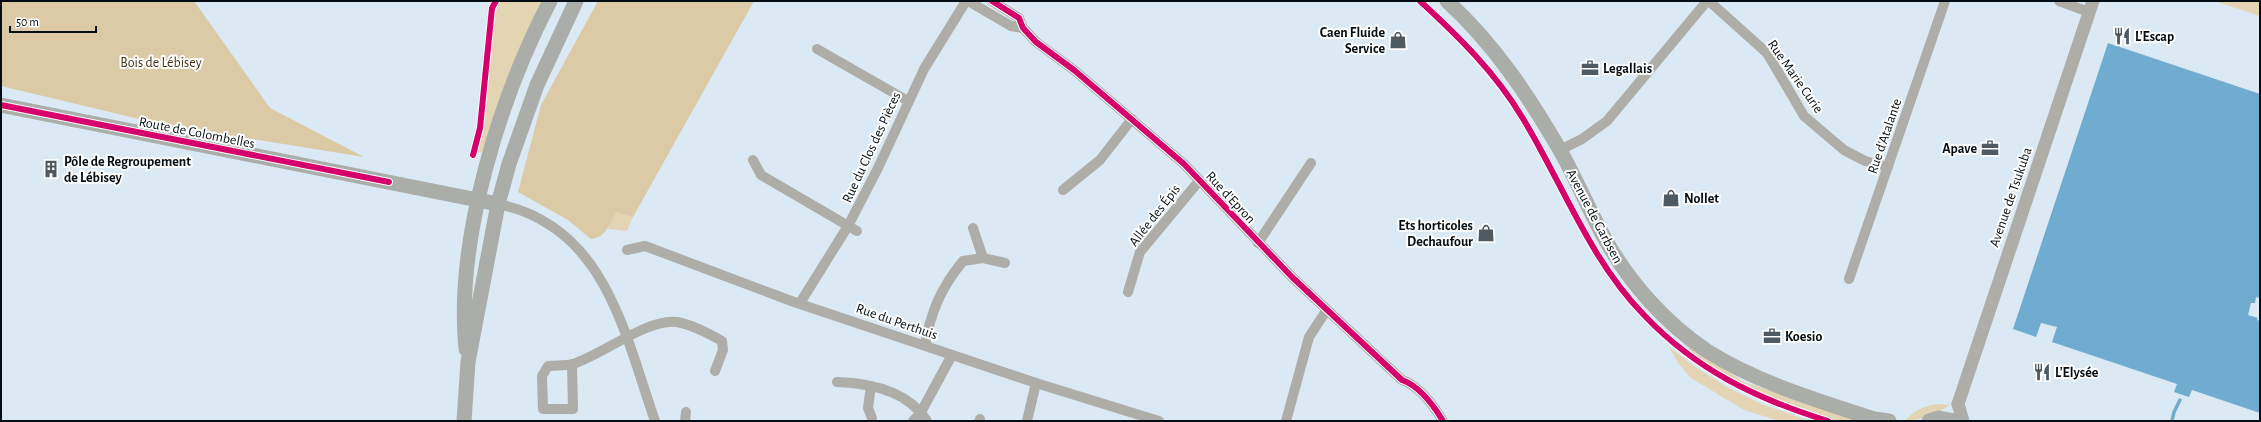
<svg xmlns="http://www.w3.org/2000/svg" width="2261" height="422" font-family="'Alegreya Sans',sans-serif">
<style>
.green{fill:#e3d4b4}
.forest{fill:#dccaa6}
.water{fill:#6facd0}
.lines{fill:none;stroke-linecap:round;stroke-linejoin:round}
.stream{stroke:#6facd0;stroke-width:3.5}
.minor{stroke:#aeada8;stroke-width:10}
.tertiary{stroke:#aeada8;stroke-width:13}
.secondary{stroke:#abada8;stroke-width:15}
.cycleway-casing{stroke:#fff;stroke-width:8}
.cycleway{stroke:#d6006c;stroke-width:6}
.labels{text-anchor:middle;stroke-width:4;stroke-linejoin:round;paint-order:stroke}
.poi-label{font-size:14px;font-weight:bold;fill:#040d13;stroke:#fff;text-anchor:start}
.park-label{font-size:14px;fill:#453212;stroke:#fff}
.street-label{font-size:14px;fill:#040d13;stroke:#fff}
</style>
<rect width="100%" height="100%" fill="#dae9f4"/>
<!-- green -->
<g class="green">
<path d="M 499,1 L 543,1 L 484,153 L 476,151 L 482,129 L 494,19 Z"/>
<path d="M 2214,1 L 2260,1 L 2260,16 Z"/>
<path d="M 616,211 L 633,217 L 627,231 L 608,229 Z"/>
<path d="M 1668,346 L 1694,366 L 1727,387 L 1762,404 L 1810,421 L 1779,421 L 1744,410 L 1691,378 L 1679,364 Z"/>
<path d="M 1690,346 L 1744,382 L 1862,421 L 1838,421 L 1762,395 L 1726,377 L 1688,350 Z"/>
<path d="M 1937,404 L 1949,405 C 1941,413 1916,421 1905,421 C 1914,410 1924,406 1937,404 Z"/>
</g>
<!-- forest -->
<g class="forest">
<path d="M 1,1 L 194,1 L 270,108 L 364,157 L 160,124 L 1,86 Z"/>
<path d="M 598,1 L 754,1 L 633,217 L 616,212 C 611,223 605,238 591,239 L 568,220 L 518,192 L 541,105 Z"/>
</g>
<!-- water -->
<path class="water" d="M 2108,43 L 2260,94 L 2260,298 L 2256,297 L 2255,303 L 2251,303 L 2248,315 L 2258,318 L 2257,320 L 2260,321 L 2260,413 L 2192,390 L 2189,397 L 2174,392 L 2177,384 L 2052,342 L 2057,327 L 2041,323 L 2036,337 L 2013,329 Z"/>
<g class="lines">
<!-- stream -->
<path class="stream" d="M 2172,421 L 2174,412 L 2180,400"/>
<!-- minor -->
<g class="minor">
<path d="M 968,1 L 1011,26 L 1023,28"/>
<path d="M 992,1 L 1019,18 L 1023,28 L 1036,42 L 1074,70 L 1184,164 L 1292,277 L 1402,380 C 1419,386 1434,406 1443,421"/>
<path d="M 1709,1 L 1767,53 L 1804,116 L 1844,150 L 1865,161 L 1888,167"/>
<path d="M 2059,1 L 2089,12"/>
<path d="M 817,49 L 908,101"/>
<path d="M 1560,150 L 1582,139 L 1607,121 L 1707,1"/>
<path d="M 753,160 L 761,175 L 857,231"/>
<path d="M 1063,190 L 1100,160 L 1132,119"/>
<path d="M 498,204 C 605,226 624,332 655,421"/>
<path d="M 973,228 L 983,258"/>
<path d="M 1258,243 L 1311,163"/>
<path d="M 627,250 L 645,246 L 794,302 L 1036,383 L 1159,421"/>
<path d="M 1849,279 L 1945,1"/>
<path d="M 1128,292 L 1140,252 L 1199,181"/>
<path d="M 800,303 L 848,226 L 878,168 L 924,69 L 966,1"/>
<path d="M 925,345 C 931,311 941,288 963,261 L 983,258 L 1005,263"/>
<path d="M 572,364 L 573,409 L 543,409 L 542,376 L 548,366 C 556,365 565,366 573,364 C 602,355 648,318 677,322 C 693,325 708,333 722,341 L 723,350 L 715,371"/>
<path d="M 837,382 C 870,383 908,391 927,421"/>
<path d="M 871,386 L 868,408 L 872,418"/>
<path d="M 685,421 L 686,412"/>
<path d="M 913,421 L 921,412 L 952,355"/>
<path d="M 979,421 L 980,419"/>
<path d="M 1027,421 L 1036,383"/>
<path d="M 1286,421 L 1309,337 L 1326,311"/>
</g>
<!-- tertiary -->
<g class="tertiary">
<path d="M 1958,404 L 2093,1"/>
<path d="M 1958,404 L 1963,421"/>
</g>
<!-- secondary -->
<g class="secondary">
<path d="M 1447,1 C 1494,44 1528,95 1560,150 C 1576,179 1589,210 1605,239 C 1629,282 1665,323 1707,351 C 1758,383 1817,400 1874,419 L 1889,421"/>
<path d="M 1,105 L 498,204"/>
<path d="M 466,349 C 455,240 500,97 550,1"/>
<path d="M 464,421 L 468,362 L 498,204 L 509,164 L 537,85 L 576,1"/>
<path d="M 1929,421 L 1939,418 L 1955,421"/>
</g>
<!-- cycleway casing -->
<g class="cycleway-casing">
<g id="cycleway">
<path d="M 992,1 L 1019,18 L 1023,28 L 1036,42 L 1074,70 L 1184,164 L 1292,277 L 1402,380 C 1419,386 1434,406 1443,421"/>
<path d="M 1420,1 C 1458,36 1495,72 1522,117 C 1562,182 1589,259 1644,315 C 1696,370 1757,399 1828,421"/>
<path d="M 1,105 L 389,182"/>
<path d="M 473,155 L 480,128 L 492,8 L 496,1"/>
</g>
</g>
<!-- cycleway -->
<use href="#cycleway" class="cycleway"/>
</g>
<!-- icons -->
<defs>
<g id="restaurant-bare" transform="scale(1.38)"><path d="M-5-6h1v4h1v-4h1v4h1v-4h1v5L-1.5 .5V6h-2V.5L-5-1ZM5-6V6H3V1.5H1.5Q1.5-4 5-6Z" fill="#4f5a62" stroke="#fff" stroke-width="2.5" paint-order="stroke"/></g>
<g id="shop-bare" transform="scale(1.38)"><path d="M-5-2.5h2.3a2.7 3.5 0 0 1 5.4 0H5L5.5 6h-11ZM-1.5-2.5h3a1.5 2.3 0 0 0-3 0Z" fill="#4f5a62" stroke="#fff" stroke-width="2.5" paint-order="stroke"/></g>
<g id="office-bare" transform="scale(1.38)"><path d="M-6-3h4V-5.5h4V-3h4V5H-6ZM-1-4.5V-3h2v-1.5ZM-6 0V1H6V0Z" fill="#4f5a62" stroke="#fff" stroke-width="2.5" paint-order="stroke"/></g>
<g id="building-bare" transform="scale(1.38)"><path d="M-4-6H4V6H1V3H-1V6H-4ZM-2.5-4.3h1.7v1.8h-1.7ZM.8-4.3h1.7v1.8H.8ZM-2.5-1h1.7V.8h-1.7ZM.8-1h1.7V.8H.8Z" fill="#4f5a62" stroke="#fff" stroke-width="2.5" paint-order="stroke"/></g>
</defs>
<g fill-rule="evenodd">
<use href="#restaurant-bare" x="2122" y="36"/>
<use href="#shop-bare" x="1398" y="40"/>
<use href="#office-bare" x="1590" y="68"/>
<use href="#office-bare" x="1990" y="148"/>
<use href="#building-bare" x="51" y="169"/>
<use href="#shop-bare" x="1671" y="198"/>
<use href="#shop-bare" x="1486" y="233"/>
<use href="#office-bare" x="1772" y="336"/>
<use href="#restaurant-bare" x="2042" y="372"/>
</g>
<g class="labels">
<!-- poi labels -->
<g class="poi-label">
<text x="1385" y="37" text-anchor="end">Caen Fluide<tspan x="1385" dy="16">Service</tspan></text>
<text x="2135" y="41">L'Escap</text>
<text x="1603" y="73">Legallais</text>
<text x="1977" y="153" text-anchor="end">Apave</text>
<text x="64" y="166">Pôle de Regroupement<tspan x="64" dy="16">de Lébisey</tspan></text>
<text x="1684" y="203">Nollet</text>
<text x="1473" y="230" text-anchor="end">Ets horticoles<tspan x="1473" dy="16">Dechaufour</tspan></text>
<text x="1785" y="341">Koesio</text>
<text x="2055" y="377">L'Elysée</text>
</g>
<!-- park labels -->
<g class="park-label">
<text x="161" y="67">Bois de Lébisey</text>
</g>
<!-- street labels -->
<g class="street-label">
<text transform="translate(1796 76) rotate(55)" y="5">Rue Marie Curie</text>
<text transform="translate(197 132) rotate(11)" y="5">Route de Colombelles</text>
<text transform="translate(1884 136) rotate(-71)" y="5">Rue d'Atalante</text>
<text transform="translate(871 147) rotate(-65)" y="5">Rue du Clos des Pièces</text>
<text transform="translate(1231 197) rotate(47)" y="5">Rue d'Epron</text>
<text transform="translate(2010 197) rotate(-71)" y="5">Avenue de Tsukuba</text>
<text transform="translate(1154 215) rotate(-52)" y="5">Allée des Épis</text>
<text transform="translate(1595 216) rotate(62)" y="5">Avenue de Garbsen</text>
<text transform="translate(897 321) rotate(19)" y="5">Rue du Perthuis</text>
</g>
</g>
<!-- border -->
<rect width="2261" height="422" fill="none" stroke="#040d13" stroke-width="4"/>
<!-- scale -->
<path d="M10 26v6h86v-6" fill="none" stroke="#040d13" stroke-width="2"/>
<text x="16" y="26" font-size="12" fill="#040d13" stroke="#ffffff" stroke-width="3" paint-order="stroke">50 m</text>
</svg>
